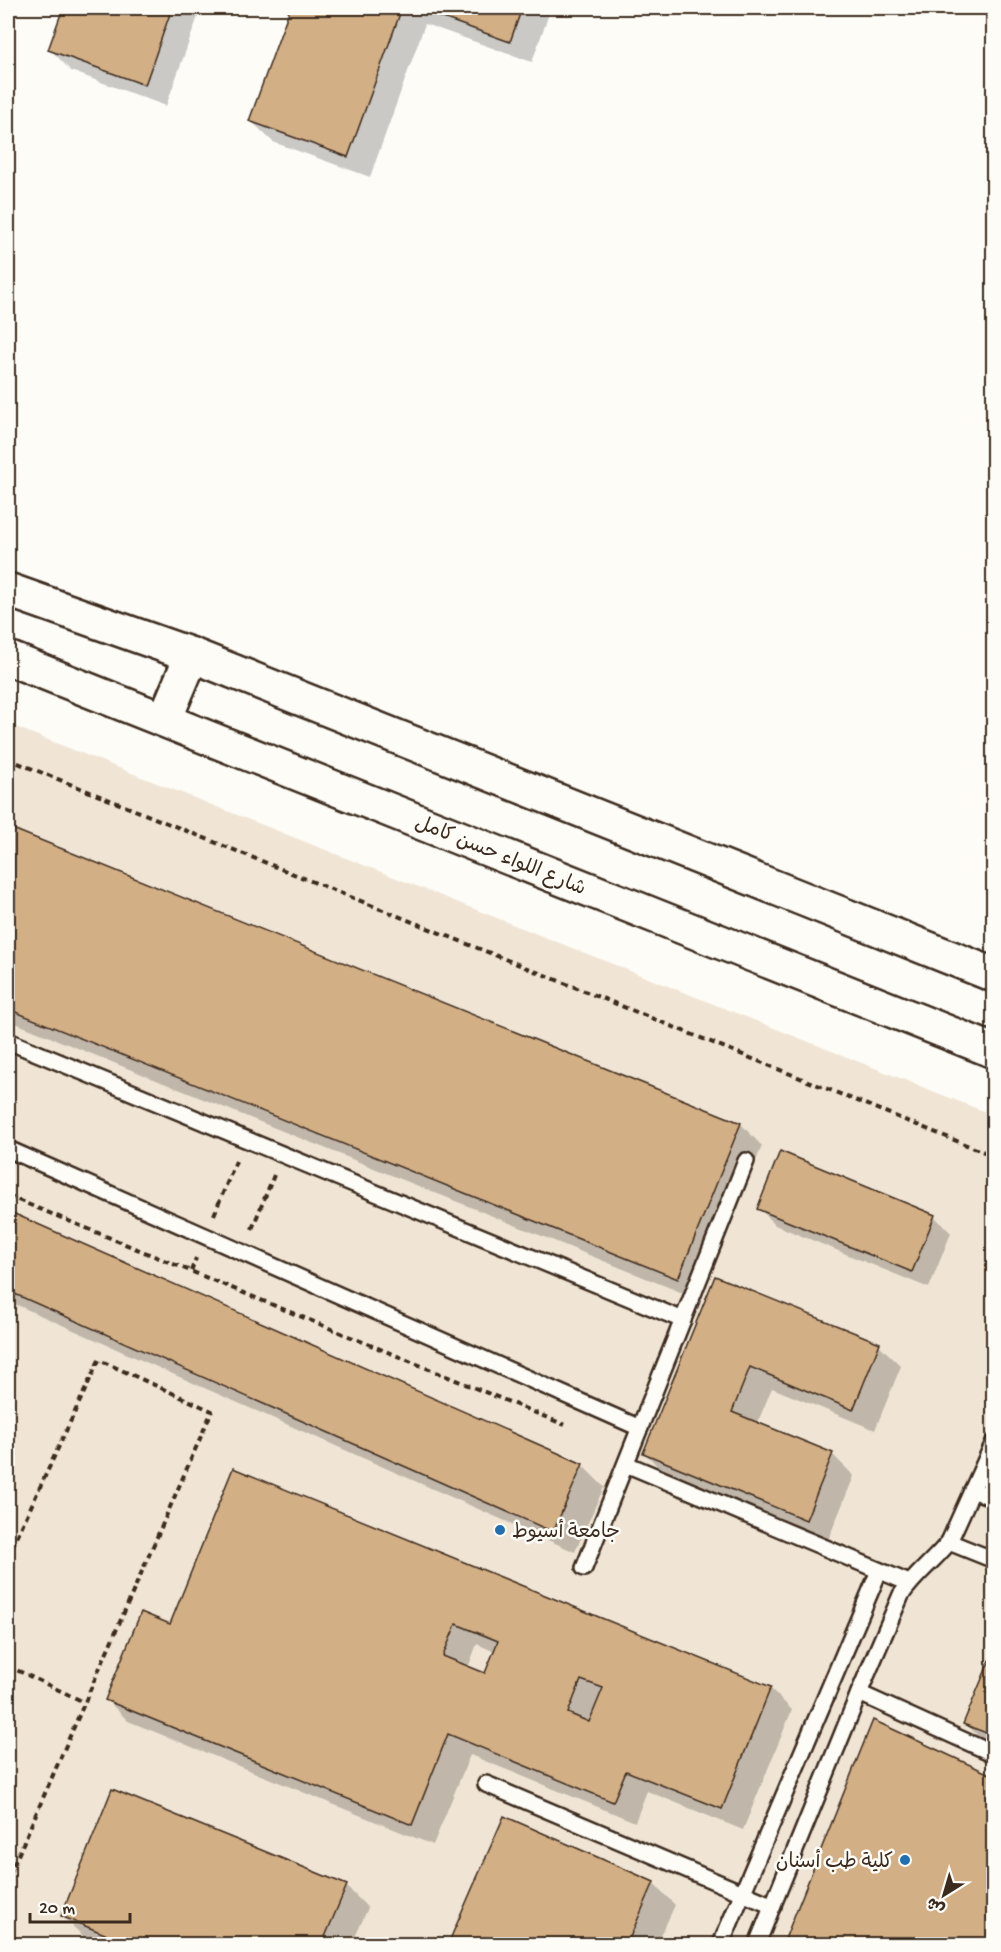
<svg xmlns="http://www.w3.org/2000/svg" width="1001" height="1952" font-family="'Gochi Hand','Playpen Sans Arabic',sans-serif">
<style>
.built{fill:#f0e5d5}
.shadow{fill:#0003;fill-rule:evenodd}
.building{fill:#d3af85;stroke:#3b2a1e;stroke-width:1.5;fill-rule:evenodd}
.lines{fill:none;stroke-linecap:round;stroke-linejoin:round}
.lane-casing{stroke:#3b2a1e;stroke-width:20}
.secondary-casing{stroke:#3b2a1e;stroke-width:38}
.path{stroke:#3b2a1e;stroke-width:4;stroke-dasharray:6 4.5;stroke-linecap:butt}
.lane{stroke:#fdfcf7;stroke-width:15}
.secondary{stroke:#fdfcf7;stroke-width:33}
.poi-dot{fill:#1f6fb2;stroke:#fdfcf7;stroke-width:2}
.labels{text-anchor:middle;stroke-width:5;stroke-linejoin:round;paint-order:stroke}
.street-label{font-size:20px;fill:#3b2a1e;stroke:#fdfcf7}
.poi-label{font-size:20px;fill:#3b2a1e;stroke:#fdfcf7;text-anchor:start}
</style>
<rect width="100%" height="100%" fill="#fdfcf7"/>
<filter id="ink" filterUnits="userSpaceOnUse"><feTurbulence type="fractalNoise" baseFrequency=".0167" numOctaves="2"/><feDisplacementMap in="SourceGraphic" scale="12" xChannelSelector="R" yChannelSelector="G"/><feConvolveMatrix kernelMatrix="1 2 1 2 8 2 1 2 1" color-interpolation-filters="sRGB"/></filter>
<g filter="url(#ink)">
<!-- built -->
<path class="built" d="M 8,724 L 993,1115 L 993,1944 L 8,1944 Z"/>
<!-- shadow -->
<g class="shadow">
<path d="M 65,8 L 201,8 L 166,106 L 71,71 L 50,49 Z"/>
<path d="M 291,8 L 551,8 L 532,62 L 425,24 L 370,177 L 273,142 L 251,121 Z"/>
<path d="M 8,828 L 741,1124 L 762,1146 L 700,1300 L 8,1020 Z"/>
<path d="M 759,1208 L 934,1216 L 951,1233 L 929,1288 L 775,1225 Z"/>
<path d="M 8,1213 L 582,1465 L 604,1487 L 575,1552 L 8,1301 Z"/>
<path d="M 716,1278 L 879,1345 L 901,1366 L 875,1430 L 772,1388 L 757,1424 L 832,1454 L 854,1476 L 828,1540 L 666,1475 L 645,1453 Z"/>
<path d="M 8,1433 L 14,1440 L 8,1455 Z"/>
<path d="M 234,1469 L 770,1688 L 792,1710 L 743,1830 L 647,1791 L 635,1822 L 470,1755 L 433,1845 L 128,1721 L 107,1700 L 170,1626 ZM 477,1644 L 495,1652 L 486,1675 L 468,1668 Z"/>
<path d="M 994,1654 L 994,1748 L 987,1745 L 965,1723 Z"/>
<path d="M 874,1722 L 994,1778 L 994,1944 L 785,1944 Z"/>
<path d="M 505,1818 L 653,1883 L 675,1905 L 657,1944 L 450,1944 Z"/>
<path d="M 346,1886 L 368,1908 L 352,1944 L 101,1944 L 84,1937 L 62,1916 Z"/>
</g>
<!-- building -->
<g class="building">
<path d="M 63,8 L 172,8 L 145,85 L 48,50 Z"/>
<path d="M 290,8 L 402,8 L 348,157 L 249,121 Z"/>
<path d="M 415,8 L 522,8 L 510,42 Z"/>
<path d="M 8,827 L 741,1123 L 678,1279 L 8,1009 Z"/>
<path d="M 780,1151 L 935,1215 L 912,1272 L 757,1209 Z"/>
<path d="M 8,1211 L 583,1464 L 553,1532 L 8,1291 Z"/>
<path d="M 715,1276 L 880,1343 L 853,1410 L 750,1367 L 732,1412 L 833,1453 L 806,1520 L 643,1453 Z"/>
<path d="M 233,1468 L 771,1687 L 722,1809 L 626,1771 L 613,1802 L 448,1734 L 412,1825 L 105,1700 L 141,1612 L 170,1624 ZM 456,1624 L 498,1641 L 485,1673 L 443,1656 ZM 581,1680 L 603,1688 L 589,1722 L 568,1713 Z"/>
<path d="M 994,1650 L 994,1736 L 963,1724 Z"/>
<path d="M 873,1720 L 994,1776 L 994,1944 L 783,1944 Z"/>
<path d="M 112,1789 L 347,1885 L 322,1944 L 129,1944 L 61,1916 Z"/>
<path d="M 504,1816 L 654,1882 L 627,1944 L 448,1944 Z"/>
</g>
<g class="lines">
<!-- lane casing -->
<g class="lane-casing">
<g id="lane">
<path d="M 8,1041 L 683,1320"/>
<path d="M 8,1149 L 640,1428"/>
<path d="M 626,1464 L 909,1583"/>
<path d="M 972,1490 L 994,1498"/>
<path d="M 949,1542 L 994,1560"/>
<path d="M 584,1568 L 746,1161"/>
<path d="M 859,1693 L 994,1754"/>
<path d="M 486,1784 L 773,1906"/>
<path d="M 721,1944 L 879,1571"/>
<path d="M 757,1944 L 859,1693 L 901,1595 C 915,1574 934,1561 949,1542 L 994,1442"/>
</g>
</g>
<!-- secondary casing -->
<g class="secondary-casing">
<g id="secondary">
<path d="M 8,590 L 192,655 L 994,975"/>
<path d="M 8,658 L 994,1051"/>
<path d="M 165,719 L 192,655"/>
</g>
</g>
<!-- path -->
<g class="path">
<path d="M 8,759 L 994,1156"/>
<path d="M 8,1196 L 565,1425"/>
<path d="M 214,1215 L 236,1161"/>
<path d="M 252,1229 L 274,1175"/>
<path d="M 191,1271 L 196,1258"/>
<path d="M 8,1556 L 99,1360 L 212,1411 L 8,1878"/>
<path d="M 8,1666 L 84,1702"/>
</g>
<!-- lane -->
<use href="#lane" class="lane"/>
<!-- secondary -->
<use href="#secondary" class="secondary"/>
</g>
</g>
<!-- markers -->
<g class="poi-dot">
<circle cx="500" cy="1530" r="6"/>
<circle cx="905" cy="1860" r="6"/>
</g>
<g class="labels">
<!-- street labels -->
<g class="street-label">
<text transform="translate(501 854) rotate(22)" y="7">شارع اللواء حسن كامل</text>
</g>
<!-- poi labels -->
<g class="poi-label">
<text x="512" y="1537">جامعة أسيوط</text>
<text x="893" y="1867" text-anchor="end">كلية طب أسنان</text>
</g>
</g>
<!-- margin -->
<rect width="1001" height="1952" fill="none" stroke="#fdfcf7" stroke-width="30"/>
<rect x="15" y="15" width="971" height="1922" fill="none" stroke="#3b2a1e" stroke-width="2" filter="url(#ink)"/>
<!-- north arrow -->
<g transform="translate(944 1895) rotate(217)" stroke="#fdfcf7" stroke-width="4.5" paint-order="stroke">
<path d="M0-4.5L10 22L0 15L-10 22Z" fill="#3b2a1e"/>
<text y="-9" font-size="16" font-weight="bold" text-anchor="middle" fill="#3b2a1e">ش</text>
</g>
<!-- scale -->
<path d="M30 1913v9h100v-9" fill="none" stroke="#3b2a1e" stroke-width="3"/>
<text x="39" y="1913" font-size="18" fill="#3b2a1e" stroke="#fdfcf7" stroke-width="4.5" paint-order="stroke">20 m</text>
</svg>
